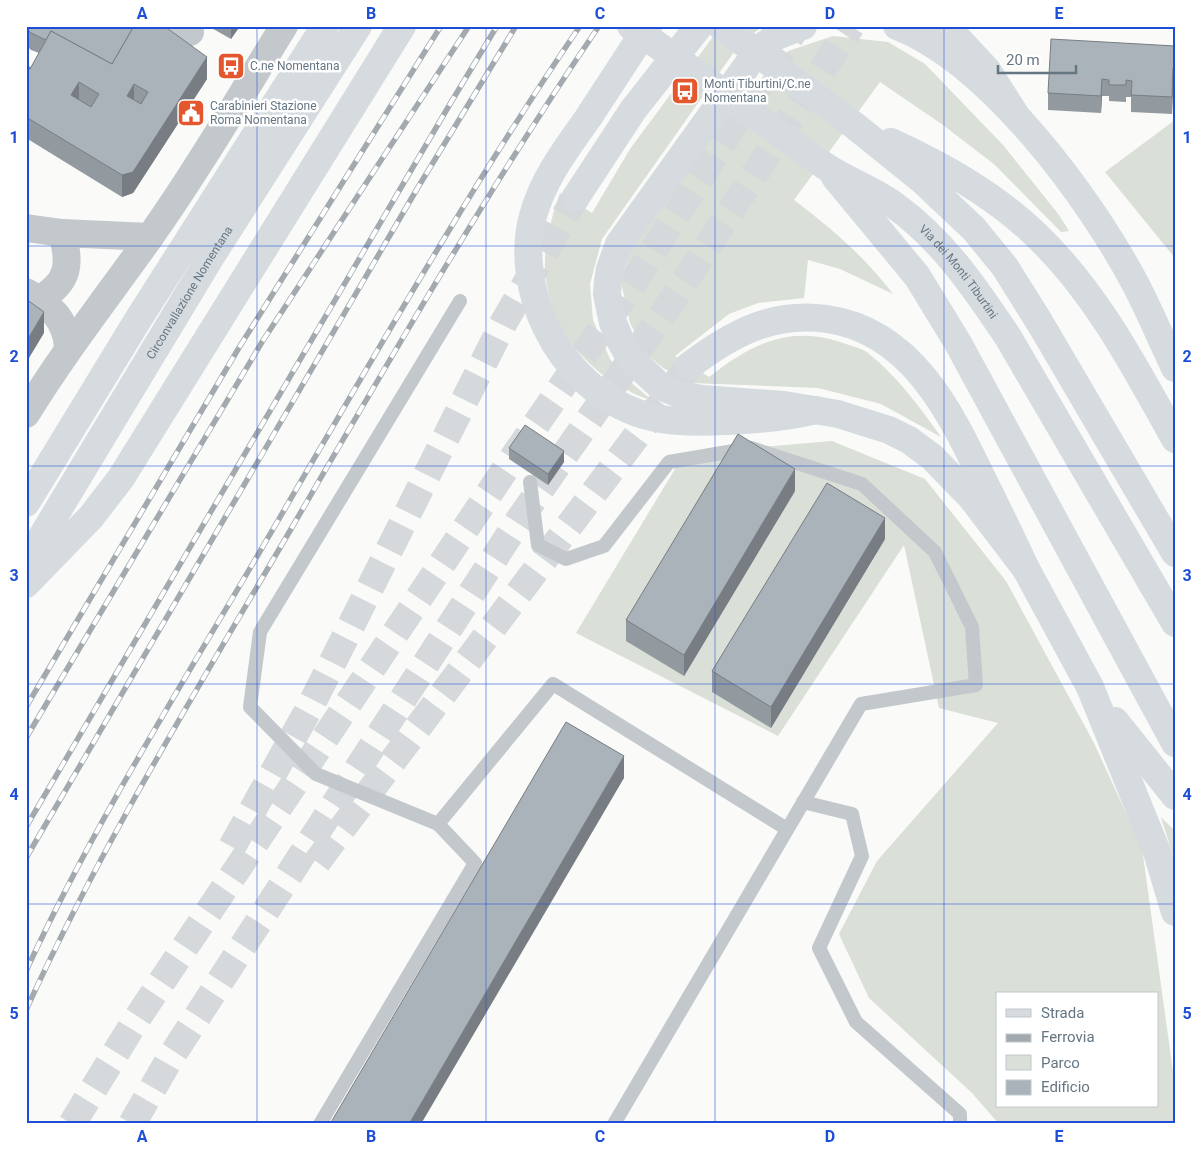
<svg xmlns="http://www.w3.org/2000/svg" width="1201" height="1150" font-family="Roboto,sans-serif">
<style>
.green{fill:#dadfd7;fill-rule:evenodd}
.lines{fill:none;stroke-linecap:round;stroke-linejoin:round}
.highway-tunnel{stroke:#d5d9db;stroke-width:28;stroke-dasharray:28 14;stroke-linecap:butt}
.lane{stroke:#c3c8cc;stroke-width:14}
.street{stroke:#c3c8cc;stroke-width:28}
.secondary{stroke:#d6dbdf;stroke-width:28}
.highway{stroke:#d6dbdf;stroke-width:28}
.rail-casing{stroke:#a2aab0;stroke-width:5.5}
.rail{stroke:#fff;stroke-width:4;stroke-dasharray:11;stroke-linecap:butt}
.wall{fill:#929a9f}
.shaded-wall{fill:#777d82}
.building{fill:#aab3b9;stroke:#777d82;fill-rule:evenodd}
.grid{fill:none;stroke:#1d4ed8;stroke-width:1;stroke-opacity:0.55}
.labels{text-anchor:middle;stroke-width:5;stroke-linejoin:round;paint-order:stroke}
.poi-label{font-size:12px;fill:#657683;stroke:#fff;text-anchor:start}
.street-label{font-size:12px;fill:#657683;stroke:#fff}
.neatline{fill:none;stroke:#1d4ed8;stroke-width:2}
.grid-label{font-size:16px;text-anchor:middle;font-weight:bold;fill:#1d4ed8}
</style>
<rect width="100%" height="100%" fill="#fafaf8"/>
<!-- green -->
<g class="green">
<path d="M 721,26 L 762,26 L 734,52 L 602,239 L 590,284 L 593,320 L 610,359 L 628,380 L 653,401 C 594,381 548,333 545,268 C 544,244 552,216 560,193 L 592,213 L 630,149 Z"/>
<path d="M 833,36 L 888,42 L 925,64 L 1003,145 L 1059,215 L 1069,231 L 1061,232 L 995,165 L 943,125 L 880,82 L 794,200 C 831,228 865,257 893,294 L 840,269 L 808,260 L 804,298 L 758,303 L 729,314 L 675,356 L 709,377 C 752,344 789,324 843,343 C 851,346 862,348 868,353 C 898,377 919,406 941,437 L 881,404 L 818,388 L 691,383 L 663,368 L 646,354 L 630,323 L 621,282 L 634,241 L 730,110 L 788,51 Z"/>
<path d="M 1175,120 L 1175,258 L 1105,172 Z"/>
<path d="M 832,441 L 925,479 L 1006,581 L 1094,743 L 1142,848 L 1175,1086 L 1175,1124 L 999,1124 L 972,1093 L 869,998 L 839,934 L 877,861 L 998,723 L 939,708 L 904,545 L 778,736 L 576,633 L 681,459 L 751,448 ZM 997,994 L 1157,994 L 1157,1106 L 997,1106 Z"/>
<path d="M 1161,817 L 1175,831 L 1175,863 Z"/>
</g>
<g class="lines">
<!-- highway-tunnel -->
<g class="highway-tunnel">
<path d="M 232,847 L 310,707 L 504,322 L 576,197"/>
<path d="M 317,862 L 689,366"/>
<path d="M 72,1124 L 134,1023 L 506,468 L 627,292 L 797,26"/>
<path d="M 132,1124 L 169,1060 L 519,520 L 668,307 L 851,26"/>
</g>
<!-- lane -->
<g class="lane">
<path d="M 530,482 L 538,545 L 566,559 L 604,546 L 669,462 L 751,448 L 862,484 L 935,552 L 972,627 L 976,685 L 861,704 L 614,1124"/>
<path d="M 803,802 L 852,814 L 862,856 L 819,948 L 856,1022 L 960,1114 L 960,1124"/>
<path d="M 438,824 L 316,774 L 250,707 L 260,632 L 460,301"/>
<path d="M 320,1124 L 475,863 L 438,824 L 553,684 L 787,829"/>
</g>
<!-- street -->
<g class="street">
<path d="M 183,26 L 190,32"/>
<path d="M 26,228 L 62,233 L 150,237"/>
<path d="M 26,292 C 50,305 66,319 68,347"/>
<path d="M 40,299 C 69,282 71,264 62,233"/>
<path d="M 26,414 C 64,352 108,296 150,237 C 198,169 240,97 284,26"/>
</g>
<!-- secondary -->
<g class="secondary">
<path id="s1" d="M 631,26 C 695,72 759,118 822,164 C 845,180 872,189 894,205 C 943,240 975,288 1008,337 L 1175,623"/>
<path d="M 721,26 L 855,126 L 922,180 L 974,229 L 1005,267 L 1040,323 L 1175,553"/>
<path d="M 803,26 L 777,36 L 759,49 L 619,244 L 610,269 L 608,281 L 607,294 L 613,323 L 621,342 L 630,358 L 660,386 L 681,395 L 702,399 L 784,405 L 838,414 L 889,430 L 909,440 L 932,457 L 971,497 L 1026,569 L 1090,687 L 1157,852 L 1175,912"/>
<path d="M 897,26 C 991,63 1090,198 1136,285 C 1150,312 1162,341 1175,368"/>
<path d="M 891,142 C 943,166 993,194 1034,233 C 1095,290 1135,367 1175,439"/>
<path d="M 835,177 L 917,276 L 958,343 L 1175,743"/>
<path d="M 26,503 L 139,318 L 325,26"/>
<path id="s2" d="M 26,563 L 210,258 L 358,26"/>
<path d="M 26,584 L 91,517 L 121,478 L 402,26"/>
<path d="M 1115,721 L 1175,796"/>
</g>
<!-- highway -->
<g class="highway">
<path d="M 648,26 C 628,57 608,87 588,118 C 566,149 543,179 533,216 C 523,252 530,294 546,327 C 565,367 600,402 644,415 C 669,423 700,422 726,421 C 757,420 786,417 816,410"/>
<path d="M 946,26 L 987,70 L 1015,114"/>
<path d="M 576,197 L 633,110 L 699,26"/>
<path d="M 689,366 C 731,334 773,311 827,319 C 911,331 950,411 983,480 C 998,510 1012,539 1026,569"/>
</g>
<!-- rail casing -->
<g class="rail-casing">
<g id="rail">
<path d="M 26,707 L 240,346 L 441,26"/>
<path d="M 26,738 L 262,342 L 469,26"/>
<path d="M 26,827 L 450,104 L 497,26"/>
<path d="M 26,858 L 417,189 L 516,26"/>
<path d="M 26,971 C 93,826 178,691 259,553 C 363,376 464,196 580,26"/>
<path d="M 26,1010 C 103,842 198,688 291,529 C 390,359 488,189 599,26"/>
</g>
</g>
<!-- rail -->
<use href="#rail" class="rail"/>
</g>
<!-- wall -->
<g class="wall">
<path d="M 26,26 L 207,79 L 133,193 L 122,197 L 26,138 L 26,65 L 31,68 L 39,53 L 31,50 L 26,45 Z"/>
<path d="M 208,26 L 240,26 L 231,39 Z"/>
<path d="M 1175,46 L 1175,85 L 1173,85 L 1172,114 L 1131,112 L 1131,97 L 1126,97 L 1126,102 L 1109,101 L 1109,96 L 1102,96 L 1101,113 L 1048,110 L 1048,93 Z"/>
<path d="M 509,448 L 564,462 L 548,485 L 509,459 Z"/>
<path d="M 795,491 L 684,676 L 626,641 L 626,620 Z"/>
<path d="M 885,539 L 771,728 L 712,692 L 712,671 Z"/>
</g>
<!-- shaded-wall -->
<g class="shaded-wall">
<path d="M 231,26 L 240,26 L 231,39 Z"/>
<path d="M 207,57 L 207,79 L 133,193 L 122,197 L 122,175 Z"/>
<path d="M 1173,68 L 1173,85 L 1172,114 L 1172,97 Z"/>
<path d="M 1102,79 L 1102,96 L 1101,113 L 1101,96 Z"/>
<path d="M 79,82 L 79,104 L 71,95 Z"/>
<path d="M 134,84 L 134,106 L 127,96 Z"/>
<path d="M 44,312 L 44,333 L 26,363 L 26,342 Z"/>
<path d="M 564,451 L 564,462 L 548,485 L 548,474 Z"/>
<path d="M 795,469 L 795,491 L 684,676 L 684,655 Z"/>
<path d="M 885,518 L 885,539 L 771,728 L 771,707 Z"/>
<path d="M 624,756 L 624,778 L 421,1124 L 409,1124 Z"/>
</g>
<!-- building -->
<g class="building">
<path d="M 26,26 L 134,26 L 112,64 L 51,31 L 46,40 L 31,33 L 26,28 Z"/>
<path d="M 134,26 L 164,26 L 207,57 L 133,172 L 122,175 L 26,117 L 26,67 L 30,69 L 51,31 L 112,64 ZM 79,82 L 99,94 L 91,107 L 71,95 ZM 134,84 L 148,92 L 141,104 L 127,96 Z"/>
<path d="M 1051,39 L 1175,46 L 1175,68 L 1173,68 L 1172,97 L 1131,95 L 1132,81 L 1126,80 L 1126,85 L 1109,85 L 1109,80 L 1102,79 L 1101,96 L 1048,93 Z"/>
<path d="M 26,65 L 31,68 L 30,69 L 26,67 Z"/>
<path d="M 26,299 L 44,312 L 26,342 Z"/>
<path d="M 525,425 L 564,451 L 548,474 L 509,448 Z"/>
<path d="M 738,434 L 795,469 L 684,655 L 626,620 Z"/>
<path d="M 827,483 L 885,518 L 771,707 L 712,671 Z"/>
<path d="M 566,722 L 624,756 L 409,1124 L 330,1124 Z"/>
</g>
<!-- grid -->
<path class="grid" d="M 257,26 L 257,1124M 486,26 L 486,1124M 715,26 L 715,1124M 944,26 L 944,1124M 26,246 L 1175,246M 26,466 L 1175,466M 26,684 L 1175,684M 26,904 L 1175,904"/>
<!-- icons -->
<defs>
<g id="bus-square" transform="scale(1.4375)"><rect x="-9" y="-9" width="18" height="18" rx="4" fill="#e4572e" stroke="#fff"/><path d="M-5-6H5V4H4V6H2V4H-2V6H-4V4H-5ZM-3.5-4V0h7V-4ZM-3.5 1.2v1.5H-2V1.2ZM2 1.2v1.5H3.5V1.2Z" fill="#fff"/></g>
<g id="civic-square" transform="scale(1.4375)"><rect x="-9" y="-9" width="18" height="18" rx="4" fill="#e4572e" stroke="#fff"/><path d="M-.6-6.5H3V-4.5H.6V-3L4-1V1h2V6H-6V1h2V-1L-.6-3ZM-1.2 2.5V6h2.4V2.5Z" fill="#fff"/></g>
</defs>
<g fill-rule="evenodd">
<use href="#bus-square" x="231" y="66"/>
<use href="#bus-square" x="685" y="91"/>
<use href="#civic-square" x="191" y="113"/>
</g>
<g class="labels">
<!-- poi labels -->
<g class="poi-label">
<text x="250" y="70">C.ne Nomentana</text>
<text x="704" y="88">Monti Tiburtini/C.ne<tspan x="704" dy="14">Nomentana</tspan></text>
<text x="210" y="110">Carabinieri Stazione<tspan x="210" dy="14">Roma Nomentana</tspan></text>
</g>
<!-- street labels -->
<g class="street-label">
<text dy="4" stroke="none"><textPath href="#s1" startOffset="412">Via dei Monti Tiburtini</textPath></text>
<text dy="4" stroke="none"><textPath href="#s2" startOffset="316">Circonvallazione Nomentana</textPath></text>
</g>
</g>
<!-- border -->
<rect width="1201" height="1150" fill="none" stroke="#ffffff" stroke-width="55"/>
<!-- legend -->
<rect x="996" y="992" width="162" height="115" fill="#ffffff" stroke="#c1c8cd"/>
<rect x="1006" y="1009" width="25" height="8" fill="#d6dbdf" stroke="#c1c8cd"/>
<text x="1041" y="1018" font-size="15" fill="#657683">Strada</text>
<rect x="1006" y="1034" width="25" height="8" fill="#a2aab0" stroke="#c1c8cd"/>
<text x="1041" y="1042" font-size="15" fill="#657683">Ferrovia</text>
<rect x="1006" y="1055" width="25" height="15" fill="#dadfd7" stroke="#c1c8cd"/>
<text x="1041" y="1068" font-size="15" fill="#657683">Parco</text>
<rect x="1006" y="1080" width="25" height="15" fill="#aab3b9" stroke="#c1c8cd"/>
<text x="1041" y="1092" font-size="15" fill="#657683">Edificio</text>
<!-- scale -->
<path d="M998 65v8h78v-8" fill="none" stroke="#657683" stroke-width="2.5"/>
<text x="1006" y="65" font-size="15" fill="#657683" stroke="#ffffff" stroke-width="4" paint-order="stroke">20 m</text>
<rect x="28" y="28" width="1146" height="1094" class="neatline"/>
<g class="grid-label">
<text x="142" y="19">A</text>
<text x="371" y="19">B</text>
<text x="600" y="19">C</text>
<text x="830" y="19">D</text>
<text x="1059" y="19">E</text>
<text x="14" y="143">1</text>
<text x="1187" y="143">1</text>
<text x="14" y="362">2</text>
<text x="1187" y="362">2</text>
<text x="14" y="581">3</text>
<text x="1187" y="581">3</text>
<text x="14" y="800">4</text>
<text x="1187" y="800">4</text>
<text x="14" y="1019">5</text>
<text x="1187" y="1019">5</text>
<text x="142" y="1142">A</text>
<text x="371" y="1142">B</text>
<text x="600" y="1142">C</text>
<text x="830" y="1142">D</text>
<text x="1059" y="1142">E</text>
</g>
</svg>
